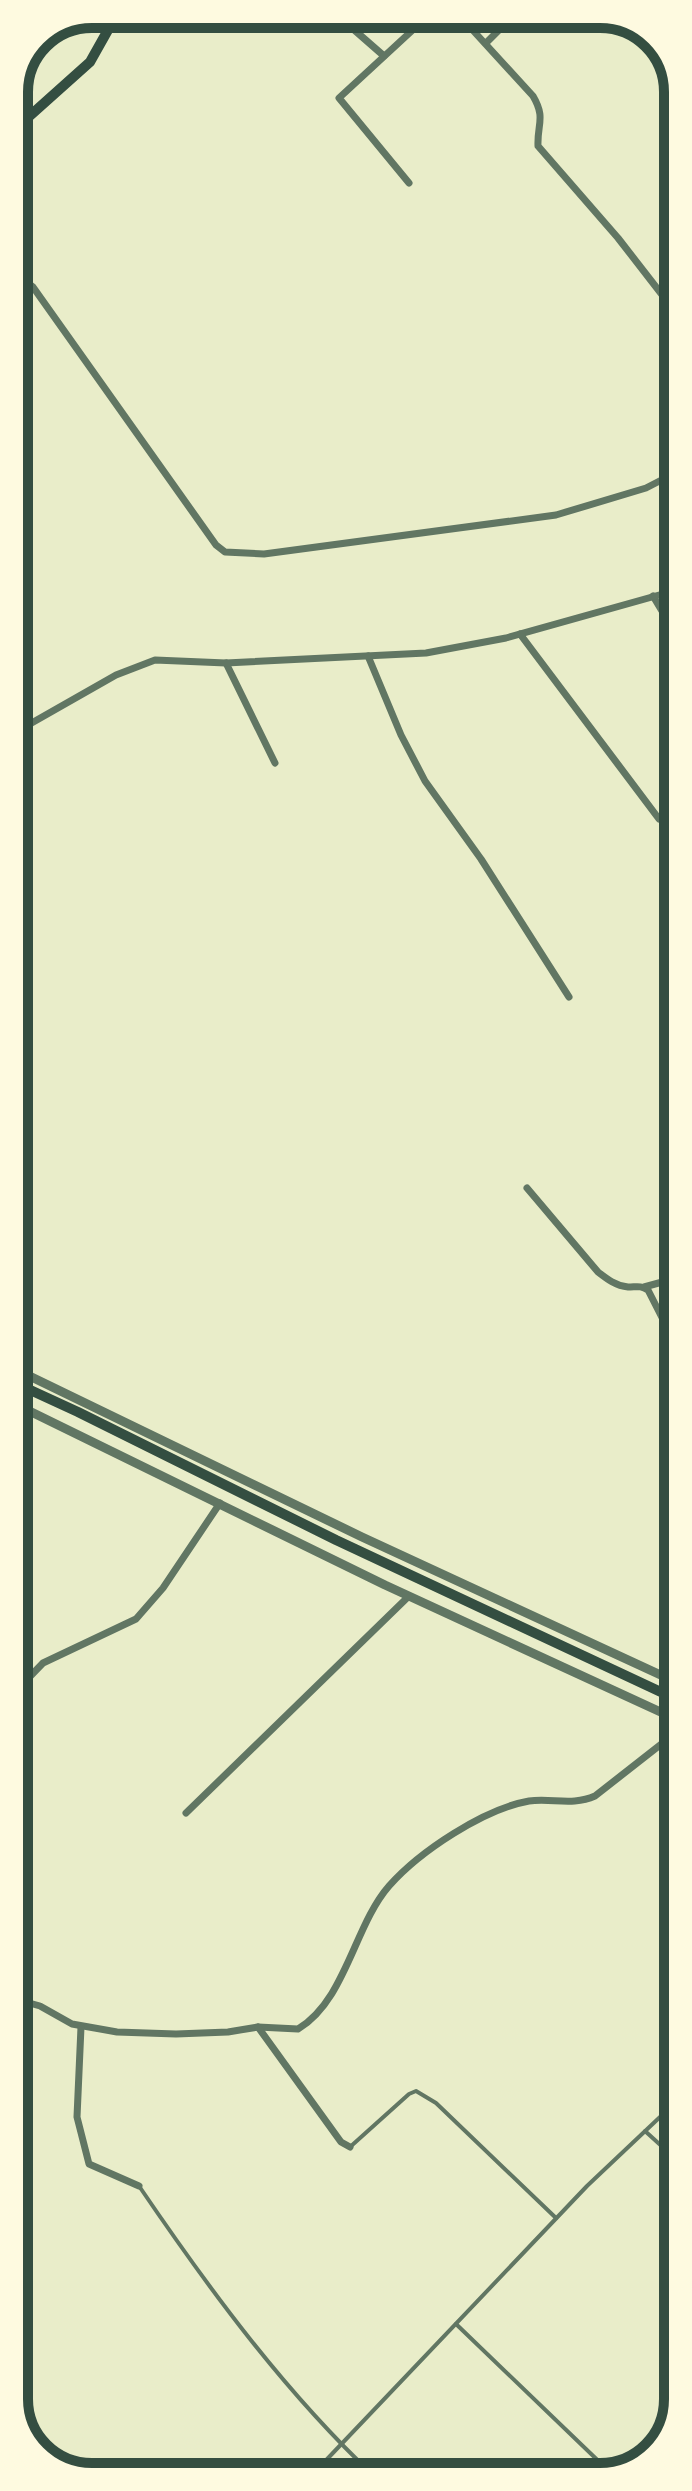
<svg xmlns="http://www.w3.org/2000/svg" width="692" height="2491" font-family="Manrope,sans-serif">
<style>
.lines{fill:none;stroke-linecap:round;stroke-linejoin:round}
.service{stroke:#617663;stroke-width:4}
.minor{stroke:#617663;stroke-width:7}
.tertiary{stroke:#617663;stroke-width:9}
.secondary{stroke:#344e41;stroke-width:10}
.rim{fill:none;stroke:#344e41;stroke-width:10}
</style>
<rect width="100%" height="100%" fill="#e9edc9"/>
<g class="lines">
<!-- service -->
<g class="service">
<path d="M 645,2131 L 678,2161"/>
<path d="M 350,2147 L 409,2094 L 416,2091 L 436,2103 L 556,2218"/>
<path d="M 139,2186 C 209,2289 284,2391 374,2476"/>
<path d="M 456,2324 L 613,2475"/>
<path d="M 88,2472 L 92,2476"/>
<path d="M 593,2475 L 603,2465"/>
<path d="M 311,2476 L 587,2186 L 678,2100"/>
</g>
<!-- minor -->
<g class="minor">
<path d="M 336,14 L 384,56"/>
<path d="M 458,14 L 533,96 C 546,118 537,124 538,146 L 618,238 L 677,314"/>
<path d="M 486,43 L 515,14"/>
<path d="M 409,183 L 339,98 L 430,14"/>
<path d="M 14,272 L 33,287 L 216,545 L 225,552 L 264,554 L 556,515 L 646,488 L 677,472"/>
<path d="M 653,596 L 677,636"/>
<path d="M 520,634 L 659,819"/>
<path d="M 368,656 L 401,735 L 425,781 L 481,859 L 569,997"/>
<path d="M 226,663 L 275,763"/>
<path d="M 14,733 L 116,675 L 155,660 L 226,663 L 426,653 L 506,638 L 677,590"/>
<path d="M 527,1188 L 598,1272 C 607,1279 616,1286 628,1287 C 637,1287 640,1285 648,1290 L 677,1347"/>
<path d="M 644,1287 L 666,1281 L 677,1274"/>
<path d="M 15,1692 L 43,1663 L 136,1619 L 163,1588 L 220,1503"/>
<path d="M 186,1813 L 409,1596"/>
<path d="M 15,1999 L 40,2006 L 72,2024 L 117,2032 L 176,2034 L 228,2032 L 258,2027 L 298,2029 C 346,2000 354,1926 389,1886 C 420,1851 484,1809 529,1801 C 552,1798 573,1806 595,1796 L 678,1731"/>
<path d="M 81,2027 L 77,2117 L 89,2164 L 139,2186"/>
<path d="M 258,2027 L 341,2142 L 350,2147"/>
</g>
<!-- tertiary -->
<g class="tertiary">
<path d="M 15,1369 L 362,1537 L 678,1683"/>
<path d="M 15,1404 L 385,1585 L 678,1720"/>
</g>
<!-- secondary -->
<g class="secondary">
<path d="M 14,130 L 90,62 L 117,14"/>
<path d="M 15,1383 L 78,1412 L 336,1540 L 678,1700"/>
</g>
</g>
<!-- crop -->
<path d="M0 0H692V2491H0ZM92 28H600A64 64 0 0 1 664 92V2399A64 64 0 0 1 600 2463H92A64 64 0 0 1 28 2399V92A64 64 0 0 1 92 28Z" fill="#fefae0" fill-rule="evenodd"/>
<path class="rim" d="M92 28H600A64 64 0 0 1 664 92V2399A64 64 0 0 1 600 2463H92A64 64 0 0 1 28 2399V92A64 64 0 0 1 92 28Z"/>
</svg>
